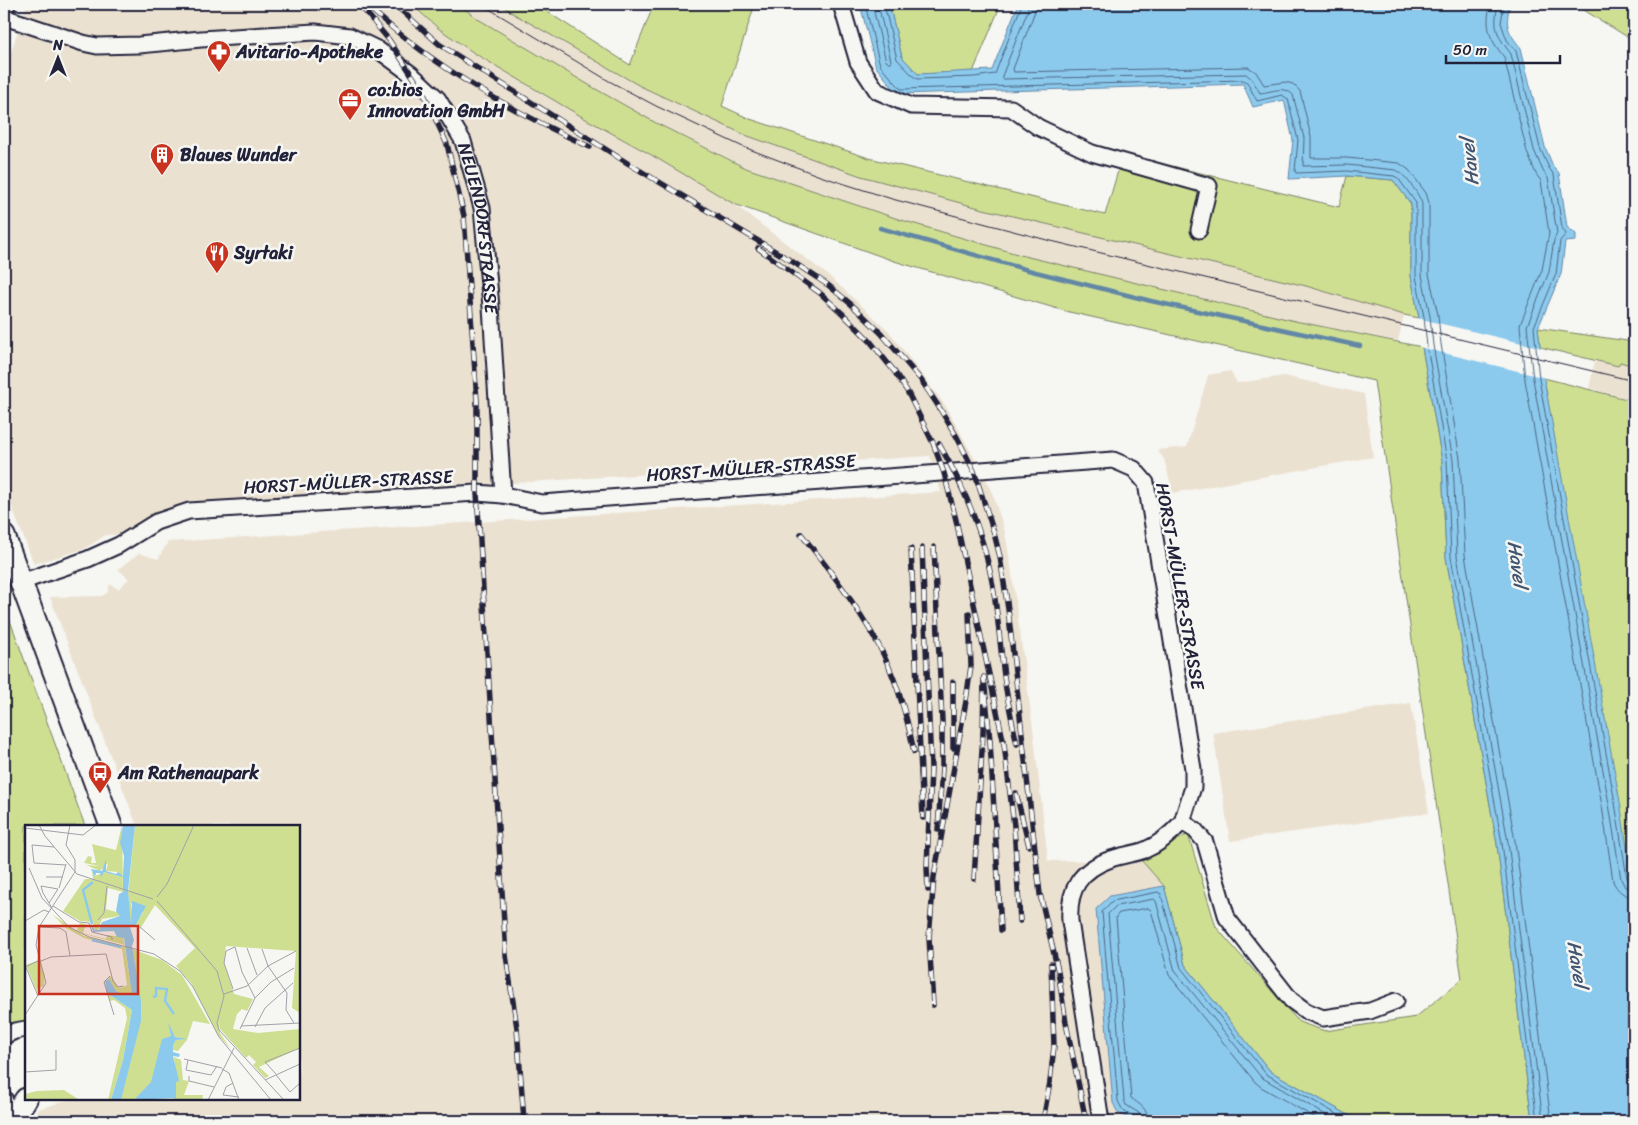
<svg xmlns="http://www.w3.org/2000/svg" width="1638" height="1125" font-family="Sriracha,sans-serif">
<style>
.built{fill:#ebe1d1}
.green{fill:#cfdf92;stroke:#788066}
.water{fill:#8ccaed;stroke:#6287a6}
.pier{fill:#f6f6f2}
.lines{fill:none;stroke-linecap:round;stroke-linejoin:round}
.shore{stroke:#4c6582;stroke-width:1}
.stream{stroke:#6287a6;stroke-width:4.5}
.street-casing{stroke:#22223b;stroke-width:19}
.secondary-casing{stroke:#22223b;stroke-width:25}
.street{stroke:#f6f6f2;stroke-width:15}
.secondary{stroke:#f6f6f2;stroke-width:21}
.tram{stroke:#22223b;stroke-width:1}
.rail-casing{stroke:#22223b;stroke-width:5.5}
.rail{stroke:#f6f6f2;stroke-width:4;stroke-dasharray:11;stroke-linecap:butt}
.labels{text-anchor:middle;stroke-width:5;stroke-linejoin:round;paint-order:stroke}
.poi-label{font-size:18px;font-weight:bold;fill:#22223b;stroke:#f6f6f2;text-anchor:start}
.street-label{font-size:18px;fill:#22223b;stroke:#f6f6f2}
.water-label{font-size:19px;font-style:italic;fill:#425470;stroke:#f6f6f2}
.inset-river{fill:none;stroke:#8ccaed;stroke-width:2.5}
.inset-road{fill:none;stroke:#a1a1a9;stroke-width:1}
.view{fill:#c8321e;fill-opacity:0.15;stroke:#c8321e;stroke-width:2.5}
.inset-edge{fill:none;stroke:#22223b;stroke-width:2.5}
</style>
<rect width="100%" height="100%" fill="#f6f6f2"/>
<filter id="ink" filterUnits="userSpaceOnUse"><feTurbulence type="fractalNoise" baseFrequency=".02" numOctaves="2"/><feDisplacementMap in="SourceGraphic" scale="10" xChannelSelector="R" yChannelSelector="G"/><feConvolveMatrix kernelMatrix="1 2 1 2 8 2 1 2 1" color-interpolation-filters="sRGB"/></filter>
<g filter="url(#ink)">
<!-- built -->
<g class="built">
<path d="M 27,4 L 411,4 L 438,28 L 474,53 L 584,118 L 648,153 L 734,204 L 829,276 L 888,330 L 947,408 L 991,489 L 1005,532 L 1012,574 L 1034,736 L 1048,861 L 1141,860 L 1164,886 L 1110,896 L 1113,1103 L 1121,1121 L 31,1121 L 39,1109 L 71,1099 L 299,1099 L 299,826 L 137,826 L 50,597 L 102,596 L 107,593 L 110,584 L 118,589 L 129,579 L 118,569 L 139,553 L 158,559 L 168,542 L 941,492 L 930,456 L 204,503 L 124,534 L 106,535 L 84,549 L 34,564 L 4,487 L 4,73 Z"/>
<path d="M 458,4 L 500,4 L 514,14 L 640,86 L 745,135 L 861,176 L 979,208 L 1306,286 L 1404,315 L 1398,341 L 1295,321 L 1024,256 L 898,219 L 748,168 L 656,123 L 594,88 L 478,19 Z"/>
<path d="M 1595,361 L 1617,366 L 1620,362 L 1634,366 L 1634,401 L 1589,388 Z"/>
<path d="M 1230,371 L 1237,383 L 1284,376 L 1364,394 L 1373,457 L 1173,493 L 1164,459 L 1157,450 L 1187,447 L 1208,375 Z"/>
<path d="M 1411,703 L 1429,813 L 1230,841 L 1213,733 Z"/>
</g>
<!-- green -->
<g class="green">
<path d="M 411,4 L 458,4 L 478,19 L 594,88 L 656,123 L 746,168 L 898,219 L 1024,256 L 1295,321 L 1422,347 L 1442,461 L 1446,557 L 1497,844 L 1532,1121 L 1359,1121 L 1270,1071 L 1185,965 L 1164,886 L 1141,860 L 1188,834 L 1216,927 L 1299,1022 L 1325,1031 L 1416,1017 L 1462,979 L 1374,381 L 1065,311 L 894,261 L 734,204 L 648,153 L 584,118 L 474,53 L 438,28 Z"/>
<path d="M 500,4 L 535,4 L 630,65 L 654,4 L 755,4 L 722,106 L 750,119 L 869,158 L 1105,215 L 1123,154 L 1339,207 L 1347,176 L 1393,180 L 1411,204 L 1411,276 L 1419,318 L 1404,315 L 1306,286 L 979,208 L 861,176 L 745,135 L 640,86 L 514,14 Z"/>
<path d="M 889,4 L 1001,4 L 973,72 L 918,74 L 902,57 Z"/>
<path d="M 1574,4 L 1634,4 L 1634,41 Z"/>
<path d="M 1538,328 L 1634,342 L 1634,366 L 1620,362 L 1618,366 L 1540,347 Z"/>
<path d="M 1544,378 L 1634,401 L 1634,933 Z"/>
<path d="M 4,604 L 85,826 L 26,826 L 26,1020 L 4,1029 Z"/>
</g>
<!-- water -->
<g class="water">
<path d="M 860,4 L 889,4 L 902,57 L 918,74 L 992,70 L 1018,4 L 1510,4 C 1505,26 1507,31 1521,48 L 1545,147 L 1553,166 L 1559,173 L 1567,227 L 1576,234 L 1576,241 L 1565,242 L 1561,274 L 1538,328 L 1544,378 L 1620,802 L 1634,893 L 1634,1121 L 1532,1121 L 1497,844 L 1446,557 L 1442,461 L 1422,347 L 1419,318 L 1411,276 L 1411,204 L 1393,180 L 1347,176 L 1289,179 L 1293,140 L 1284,100 L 1253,107 L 1243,84 L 898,94 L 876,67 Z"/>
<path d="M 1164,886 L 1185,965 L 1270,1071 L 1359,1121 L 1134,1121 L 1118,1113 L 1113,1103 L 1096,909 L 1110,896 Z"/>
</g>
<!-- pier -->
<path class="pier" d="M 1417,318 L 1543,348 L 1546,378 L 1419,347 Z"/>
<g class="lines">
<!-- shore -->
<g class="shore">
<path d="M 865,4 L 880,65 L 901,89 L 1243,80 L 1247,82 L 1257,101 L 1282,95 L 1288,99 L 1298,140 L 1295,171 L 1296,173 L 1347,171 L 1394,176 L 1398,178 L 1416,203 L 1416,276 L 1424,317 L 1427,346 L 1447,461 L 1451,557 L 1502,843 L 1537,1121"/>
<path d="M 872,4 L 886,61 L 890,64 L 891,61 L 878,4"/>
<path d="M 884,4 L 897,59 L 914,77 L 918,79 L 974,77 L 995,74 L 1022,4"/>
<path d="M 1028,4 L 1028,10 L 1002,76 L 1003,79 L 1246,74 L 1252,79 L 1260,93 C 1272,92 1284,85 1293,95 L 1304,138 L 1303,166 L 1347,165 L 1396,170 C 1404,173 1420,195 1422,204 L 1422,275 L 1430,316 L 1433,345 L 1453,460 L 1457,556 L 1508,842 L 1543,1121"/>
<path d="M 1036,4 L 1035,11 L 1013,69 L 1014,72 L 1248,67 L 1256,72 L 1264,85 L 1285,82 L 1293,84 L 1300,91 L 1311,137 L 1311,158 L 1347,158 L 1399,163 L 1409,170 L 1426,193 L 1429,203 L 1429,274 L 1438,315 L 1441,344 L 1460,459 L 1465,555 L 1515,841 L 1551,1121"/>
<path d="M 1490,4 C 1485,28 1489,38 1504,57 L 1527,152 L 1536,174 L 1541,181 L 1549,233 L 1542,270 L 1520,325 L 1525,380 L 1602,806 L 1613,881 C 1617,891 1624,896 1634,897"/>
<path d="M 1498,4 C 1493,28 1496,34 1511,54 L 1534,150 L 1543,171 L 1548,178 L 1557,233 L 1554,240 L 1549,272 L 1527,326 L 1533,379 L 1609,804 L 1621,879 L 1625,887 L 1634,889"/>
<path d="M 1504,4 L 1501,23 L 1507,40 L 1516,51 L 1540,148 L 1549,168 L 1554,175 L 1562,228 L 1566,234 L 1560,241 L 1556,274 L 1534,327 L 1539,379 L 1615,803 L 1627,878 L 1630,882 L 1634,883"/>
<path d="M 1135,1121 L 1133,1116 L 1122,1109 L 1118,1101 L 1102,912 L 1112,901 L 1158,892 L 1161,894 L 1181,968 L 1266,1074 L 1349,1121"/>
<path d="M 1141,1121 L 1139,1113 L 1126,1105 L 1124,1100 L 1108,914 L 1116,906 L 1154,899 L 1156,901 L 1175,971 L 1261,1077 L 1336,1121"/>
<path d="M 1148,1121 C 1148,1108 1140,1105 1131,1098 L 1116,917 L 1119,913 L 1148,908 L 1151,910 L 1169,975 L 1255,1082 L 1261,1087 L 1321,1121"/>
</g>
<!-- stream -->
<path class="stream" d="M 880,228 L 1028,270 L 1151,301 L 1360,346"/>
<!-- street casing -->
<g class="street-casing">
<g id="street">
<path d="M 841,4 L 858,62 L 877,91 L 911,106 L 1011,108 L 1038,127 L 1092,153 L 1209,186 L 1199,230"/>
<path id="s1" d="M 4,17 L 83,43 L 97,46 L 139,45 L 201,39 L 315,32 L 350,36 L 377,49 L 411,74 L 438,99 L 463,141 L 482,208 L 491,307 L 503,495"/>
<path d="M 21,582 L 88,559 L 119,545 L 156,522 L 189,511 L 477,493 L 503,495 L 542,503 L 1113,460 L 1134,469 L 1146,483 L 1193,769 L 1193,787 L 1182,822 L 1195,830 L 1205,842 L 1227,918 L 1291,1000 L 1306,1011 L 1323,1018 L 1370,1011 L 1396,1001"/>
<path d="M 4,1036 L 15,1031 L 26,1029"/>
<path d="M 4,1098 L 10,1121"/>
<path d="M 1101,1121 L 1070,921 C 1068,889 1080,870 1111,859 C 1122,855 1134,854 1145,850 C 1160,844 1171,834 1182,822"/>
</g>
</g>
<!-- secondary casing -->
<g class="secondary-casing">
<g id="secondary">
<path d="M 4,5 L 4,4"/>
<path d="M 4,536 L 111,826"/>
<path d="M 11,1121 L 26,1099"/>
</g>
</g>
<!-- street -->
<use href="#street" class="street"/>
<!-- secondary -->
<use href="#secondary" class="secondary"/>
<!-- tram -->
<path class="tram" d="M 481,4 L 609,81 L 656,106 L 741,146 L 820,176 L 892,199 L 1047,240 L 1634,381"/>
<!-- rail casing -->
<g class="rail-casing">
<g id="rail">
<path d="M 359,4 L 389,40 L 423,92 L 447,144 L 464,216 L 477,401 L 477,493 L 506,955 L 517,1028 L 524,1121"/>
<path d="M 394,4 L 439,44 L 629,164 L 790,260 L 828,285 L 852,305 L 881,333 L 921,380 L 937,404 L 957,437 L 974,471 L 994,533 L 1000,557 L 1008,609 L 1040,894 L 1058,971 L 1066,1023 L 1086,1121"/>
<path d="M 373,11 C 437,69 512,111 590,147"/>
<path d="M 758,248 L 820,293 L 843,314 L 870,341 L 894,371 L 907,391 L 933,443 L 944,473 L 956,520 L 1004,744 L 1014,826 L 1020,921"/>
<path d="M 939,444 C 960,480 977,518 987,559 C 997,597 999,637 1004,676 C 1007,699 1012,721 1017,744"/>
<path d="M 801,534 C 829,569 856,604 878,644 C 896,677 907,716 914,752"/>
<path d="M 934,547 L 942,721 L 942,768 L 938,830"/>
<path d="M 922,548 L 931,768 L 927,867 L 928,890"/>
<path d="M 911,549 L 923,818"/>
<path d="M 953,682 L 953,748"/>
<path d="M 1016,793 L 1029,846"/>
<path d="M 974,879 L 983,734 L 984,677 L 990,741 L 1001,930"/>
<path d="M 933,1005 L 929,938 L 934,877 L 966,701 L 971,666 L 969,613"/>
<path d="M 1043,1121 L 1050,1082 L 1054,1046 L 1051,964"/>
</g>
</g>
<!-- rail -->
<use href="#rail" class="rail"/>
</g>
</g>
<!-- icons -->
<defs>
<g id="pharmacy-pin" transform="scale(1.25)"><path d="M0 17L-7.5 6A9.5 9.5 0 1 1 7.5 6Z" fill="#c8321e" stroke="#f6f6f2"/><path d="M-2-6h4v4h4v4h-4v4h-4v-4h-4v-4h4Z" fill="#fff"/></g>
<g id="office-pin" transform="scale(1.25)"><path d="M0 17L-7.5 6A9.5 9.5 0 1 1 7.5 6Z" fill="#c8321e" stroke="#f6f6f2"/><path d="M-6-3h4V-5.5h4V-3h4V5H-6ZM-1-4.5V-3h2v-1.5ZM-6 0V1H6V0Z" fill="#fff"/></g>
<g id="building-pin" transform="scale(1.25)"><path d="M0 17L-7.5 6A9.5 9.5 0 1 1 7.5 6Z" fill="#c8321e" stroke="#f6f6f2"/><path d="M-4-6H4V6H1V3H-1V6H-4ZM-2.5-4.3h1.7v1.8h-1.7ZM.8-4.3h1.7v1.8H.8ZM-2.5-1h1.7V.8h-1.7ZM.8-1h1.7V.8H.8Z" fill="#fff"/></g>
<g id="restaurant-pin" transform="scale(1.25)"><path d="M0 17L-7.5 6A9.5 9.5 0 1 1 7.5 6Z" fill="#c8321e" stroke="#f6f6f2"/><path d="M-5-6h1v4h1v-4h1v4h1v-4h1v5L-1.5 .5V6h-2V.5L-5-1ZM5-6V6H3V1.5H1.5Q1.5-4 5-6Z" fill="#fff"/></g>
<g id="bus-pin" transform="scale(1.25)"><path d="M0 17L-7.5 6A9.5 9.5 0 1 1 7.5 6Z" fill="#c8321e" stroke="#f6f6f2"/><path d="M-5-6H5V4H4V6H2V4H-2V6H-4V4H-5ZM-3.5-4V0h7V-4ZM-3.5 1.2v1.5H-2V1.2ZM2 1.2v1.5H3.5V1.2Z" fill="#fff"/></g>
</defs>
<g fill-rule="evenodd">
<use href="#pharmacy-pin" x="219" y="52"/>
<use href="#office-pin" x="350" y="100"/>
<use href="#building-pin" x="162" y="155"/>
<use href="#restaurant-pin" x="217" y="253"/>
<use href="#bus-pin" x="100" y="773"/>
</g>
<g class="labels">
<!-- poi labels -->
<g class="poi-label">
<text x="236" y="58">Avitario-Apotheke</text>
<text x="368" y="96">co:bios<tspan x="368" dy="21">Innovation GmbH</tspan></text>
<text x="180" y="161">Blaues Wunder</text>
<text x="234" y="259">Syrtaki</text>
<text x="118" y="779">Am Rathenaupark</text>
</g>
<!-- street labels -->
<g class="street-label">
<text dy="6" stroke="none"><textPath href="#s1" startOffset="598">NEUENDORFSTRASSE</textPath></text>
<text transform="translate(751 468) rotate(-4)" y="6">HORST-MÜLLER-STRASSE</text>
<text transform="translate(348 482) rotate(-3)" y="6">HORST-MÜLLER-STRASSE</text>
<text transform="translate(1180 586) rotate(80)" y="6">HORST-MÜLLER-STRASSE</text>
</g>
<!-- water labels -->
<g class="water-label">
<text transform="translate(1469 162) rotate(-96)" y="7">Havel</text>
<text transform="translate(1518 564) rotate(82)" y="7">Havel</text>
<text transform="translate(1578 964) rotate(81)" y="7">Havel</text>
</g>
</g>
<!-- overview -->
<g transform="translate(25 825)">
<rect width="275" height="275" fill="#f6f6f2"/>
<path d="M 97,0 L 98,67 L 83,63 L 81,84 L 95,88 L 95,91 L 77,94 L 73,105 L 70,106 L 68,97 L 55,96 L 38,86 L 60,54 L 68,54 L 67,46 L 70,51 L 79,47 L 96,51 L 93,47 L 81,46 L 83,38 L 75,46 L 61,40 L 75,41 L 59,38 L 63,31 L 67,32 L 66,38 L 71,38 L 67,19 L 91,25 ZM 110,0 L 275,0 L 275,188 L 267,183 L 271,126 L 201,121 L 199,138 L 209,169 L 228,174 L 222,186 L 217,184 L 212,189 L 208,204 L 233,208 L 275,204 L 275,223 L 234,242 L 244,251 L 240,253 L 228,240 L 231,237 L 224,230 L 221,233 L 195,204 L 193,194 L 195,208 L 205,223 L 192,209 L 166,158 L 151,141 L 170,123 L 130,80 L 115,104 L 110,98 L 118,88 L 106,78 L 108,98 L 105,98 L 103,69 ZM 28,90 L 59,111 L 100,122 L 107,169 L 99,170 L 91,166 L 83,153 L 86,151 L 94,163 L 102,160 L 97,124 L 59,113 L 41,103 ZM 40,98 L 52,105 L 55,98 L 61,99 L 58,108 L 81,114 L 82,110 L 98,112 L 100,120 L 59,109 ZM 107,124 L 137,135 L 157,150 L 185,199 L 168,196 L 162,215 L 153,226 L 148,225 L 148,220 L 151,215 L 158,214 L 150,212 L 145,202 L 146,212 L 133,251 L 119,275 L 95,275 L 107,229 L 110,139 ZM 14,135 L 20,151 L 19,161 L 12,164 L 13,169 L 1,140 ZM 82,168 L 107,185 L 98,235 L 86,275 L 83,275 L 102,193 L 100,183 L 89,175 L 85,176 ZM 149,232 L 156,235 L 158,255 L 164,256 L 159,270 L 178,270 L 177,275 L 148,275 L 151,253 ZM 39,265 L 53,274 L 0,275 L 0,269 L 12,266 Z" fill="#cfdf92"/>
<path d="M 98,0 L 110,0 L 103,66 L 106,99 L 107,76 L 121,81 L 110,101 L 105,102 L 109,115 L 107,121 L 116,176 L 116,196 L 96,275 L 86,275 L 98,235 L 107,185 L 82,168 L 80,156 L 84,154 L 91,166 L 99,170 L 107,170 L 99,113 L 92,112 L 89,106 L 68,107 L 66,99 L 70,105 L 74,105 L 77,97 L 95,91 L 91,86 L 94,69 L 98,67 L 98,52 L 79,47 L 76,52 L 75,48 L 71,48 L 70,52 L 66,44 L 77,46 L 81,34 L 81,46 L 91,49 L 93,47 L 98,51 L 99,31 L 95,18 ZM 143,197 L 150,212 L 162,214 L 151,215 L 148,220 L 148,227 L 155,229 L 154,232 L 148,231 L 154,256 L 151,257 L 151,273 L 109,275 L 126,257 L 137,214 L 146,211 Z" fill="#8ccaed"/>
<path class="inset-river" d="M 67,99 L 58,65 L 68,57M 67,115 L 96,122M 128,172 L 131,171 L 131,163 L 142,164 L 140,176 L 149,189"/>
<path class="inset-road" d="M 14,0 L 20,11 L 52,49 L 128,74M 45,0 L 41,20 L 50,35 L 50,47M 0,3 L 58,10 L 71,0M 29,22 L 7,20 L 9,38 L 41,40M 4,43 L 17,73 L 44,102 L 64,112 L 129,129 L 155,146 L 168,162 L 194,212 L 246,275M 21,52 L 38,52M 34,63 L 41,39M 132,72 L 142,59 L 169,0M 132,76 L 192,146 L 199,171 L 192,198 L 194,205 L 259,275M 24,78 L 33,64 L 16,61 L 18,68 L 27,83M 28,81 L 54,97 L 64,98 L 67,107 L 87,112 L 87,115M 73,95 L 79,88 L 82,61M 0,96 L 19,85 L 24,87M 14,102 L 35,103 L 41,107 L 45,131M 115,102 L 130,115M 222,123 L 232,150M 237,124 L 243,141 L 262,168 L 261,185 L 269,198M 16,136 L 26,132 L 81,129 L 88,156 L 93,162 L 98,161M 0,140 L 13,171M 0,142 L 15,135M 85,151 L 79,157 L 89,190M 208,164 L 199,138 L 201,126 L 210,122 L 217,147 L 230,173M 199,169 L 222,161 L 243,141 L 271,126M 0,190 L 21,158 L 11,120 L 14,102 L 50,47M 216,201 L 275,198M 230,202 L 240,183 L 268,158M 215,204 L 230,173 L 246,157 L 269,143M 159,234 L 197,243M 163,235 L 161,245 L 186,250 L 192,241M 197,244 L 204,248 L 214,275M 0,247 L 31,245 L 31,225M 251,249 L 240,237 L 275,223M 251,250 L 265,267 L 275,258M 164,251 L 164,256 L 189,262M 240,255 L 275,239M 208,258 L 201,262 L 198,270 L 214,272M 183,275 L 209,223"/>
<path class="view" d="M 14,101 L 113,101 L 113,169 L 14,169 Z"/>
<rect width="275" height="275" class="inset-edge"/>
</g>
<!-- margin -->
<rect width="1638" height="1125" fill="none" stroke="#f6f6f2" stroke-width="20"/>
<rect x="10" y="10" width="1618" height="1105" fill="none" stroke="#22223b" stroke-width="2" filter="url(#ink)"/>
<!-- north arrow -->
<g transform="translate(58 58)" stroke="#f6f6f2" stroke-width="4" paint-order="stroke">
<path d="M0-4L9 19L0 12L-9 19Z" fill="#22223b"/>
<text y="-8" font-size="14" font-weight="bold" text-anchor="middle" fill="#22223b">N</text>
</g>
<!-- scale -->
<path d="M1446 55v8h114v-8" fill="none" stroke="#22223b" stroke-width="2.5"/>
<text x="1453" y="55" font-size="15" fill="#22223b" stroke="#f6f6f2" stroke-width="4" paint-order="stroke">50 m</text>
</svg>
